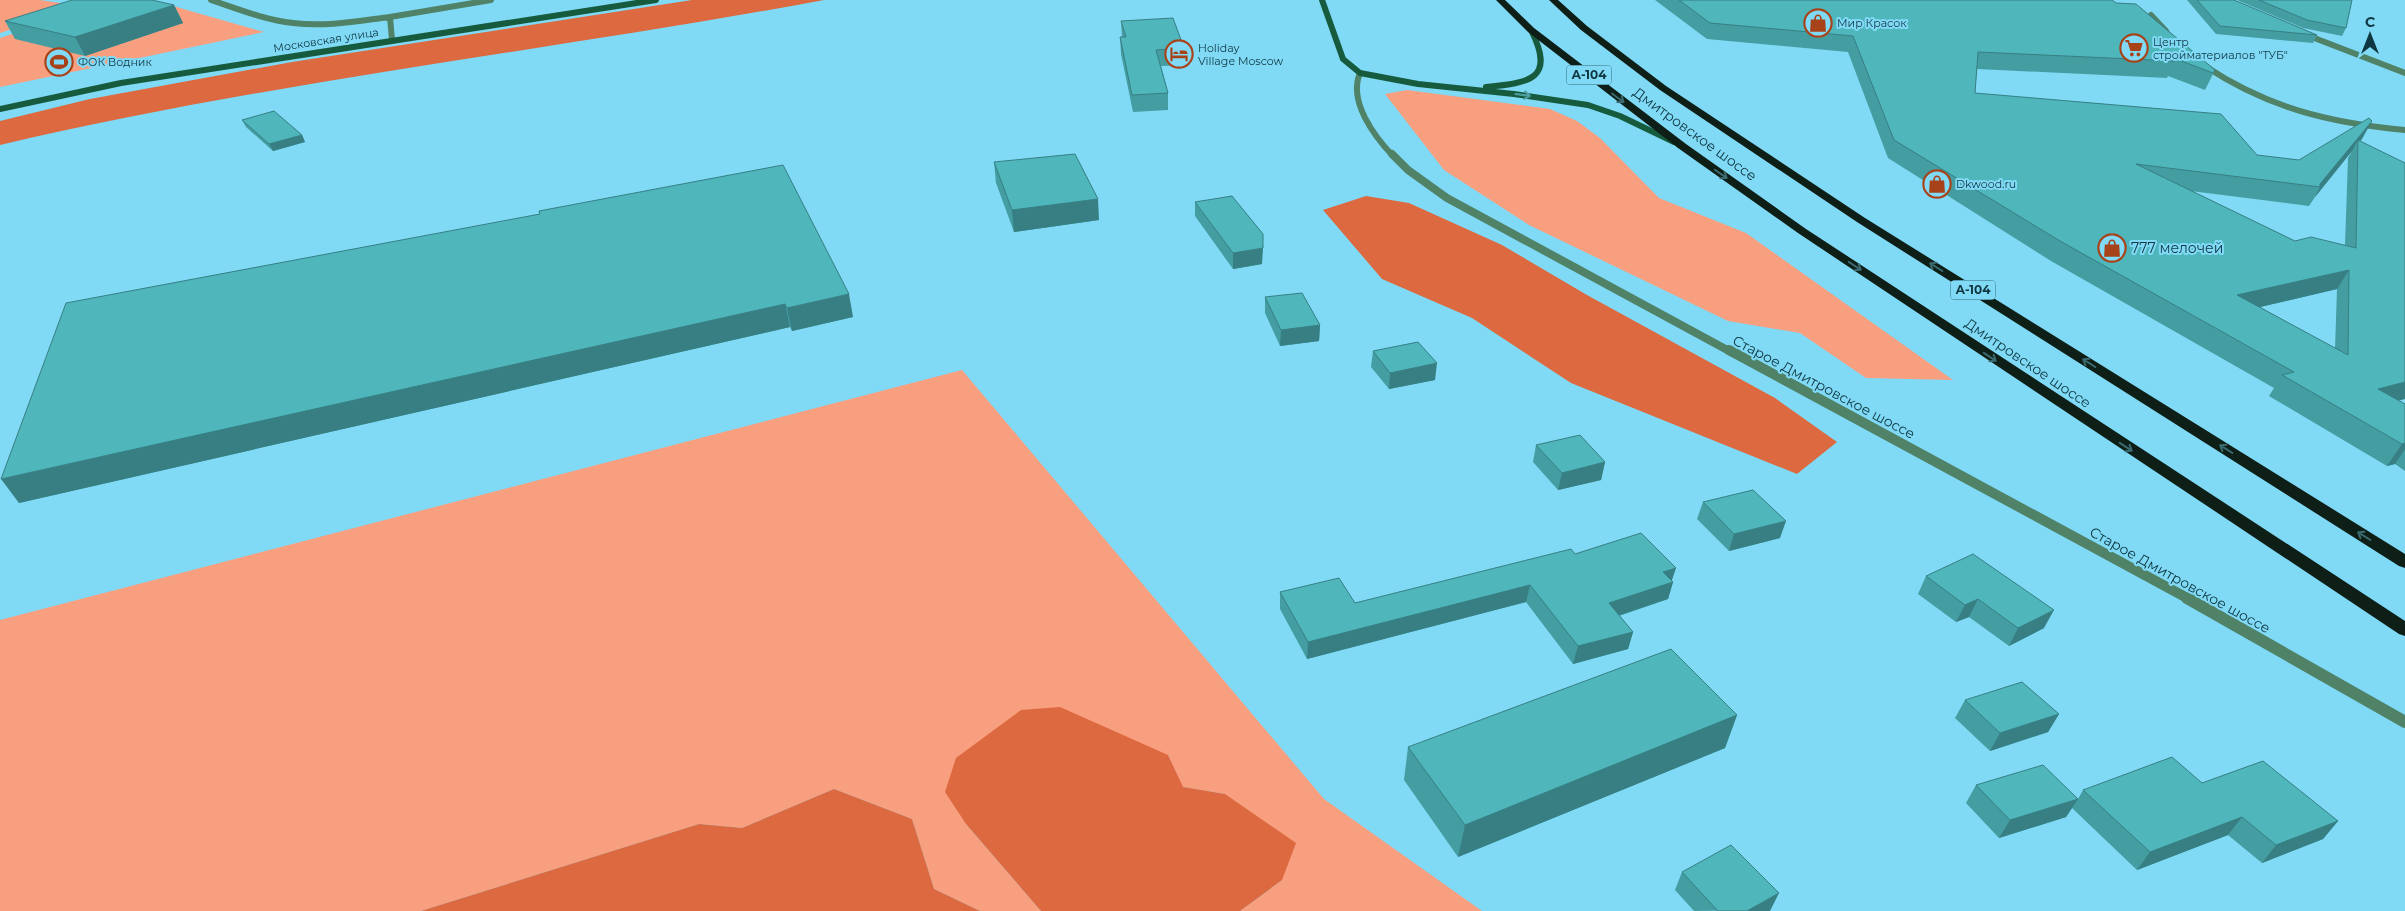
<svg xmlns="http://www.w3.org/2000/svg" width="2405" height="911" font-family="Montserrat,sans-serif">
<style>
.green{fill:#f89f80}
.forest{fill:#dc693f}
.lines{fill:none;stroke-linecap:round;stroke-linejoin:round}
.street-far3{stroke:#4f8267;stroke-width:6}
.street-far2{stroke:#4f8267;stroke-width:8}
.street-far1{stroke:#4f8267;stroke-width:10}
.street{stroke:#4f8267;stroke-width:12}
.secondary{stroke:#165b3d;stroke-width:6}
.highway{fill:#0d1f16;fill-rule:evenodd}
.wall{fill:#449da1;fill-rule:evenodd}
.shaded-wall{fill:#377f83}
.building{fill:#4fb6bb;stroke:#377f83;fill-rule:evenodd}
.oneway{stroke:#50a1a3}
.oneway2{stroke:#3b6a70}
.labels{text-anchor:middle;stroke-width:4;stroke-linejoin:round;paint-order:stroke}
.far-poi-label{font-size:11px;fill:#0f3742;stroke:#80daf6;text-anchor:start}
.far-street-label{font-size:11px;fill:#0f3742;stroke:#80daf6}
.shield{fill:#80daf6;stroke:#316878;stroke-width:1}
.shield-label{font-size:12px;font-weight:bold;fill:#0f3742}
.street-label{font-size:14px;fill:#0f3742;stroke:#80daf6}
.poi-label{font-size:14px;fill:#0f3742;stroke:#80daf6;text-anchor:start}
</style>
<rect width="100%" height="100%" fill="#80daf6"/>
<!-- green -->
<g class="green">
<path d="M 0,0 L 40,0 L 81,6 L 0,33 Z"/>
<path d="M 113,0 L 152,0 L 264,32 L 0,87 L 0,38 Z"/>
<path d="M 1407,90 L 1550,109 L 1577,121 L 1600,138 L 1659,198 L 1746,233 L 1953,380 L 1866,378 L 1800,333 L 1728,321 L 1529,225 L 1444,170 L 1385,94 Z"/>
<path d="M 962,370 L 1324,799 L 1482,911 L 1240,911 L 1282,880 L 1225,794 L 1182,787 L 1168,755 L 966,824 L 1041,911 L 980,911 L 934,889 L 912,819 L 834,789 L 742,828 L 699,824 L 421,911 L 0,911 L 0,620 Z"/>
</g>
<!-- forest -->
<g class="forest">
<path d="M 692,0 L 824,0 C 549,51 272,81 0,145 L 0,121 L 90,99 L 292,62 Z"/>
<path d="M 1366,196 L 1409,203 L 1502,245 L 1587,295 L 1775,398 L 1837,442 L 1797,474 L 1571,383 L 1472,318 L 1382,279 L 1323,210 Z"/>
<path d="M 1060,707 L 1168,755 L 1183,787 L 1225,794 L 1296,843 L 1282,880 L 1240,911 L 1041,911 L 966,824 L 945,792 L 956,758 L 1021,710 Z"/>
<path d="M 834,789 L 912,819 L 934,889 L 980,911 L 421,911 L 699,824 L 742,828 Z"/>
</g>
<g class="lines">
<!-- street-far3 -->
<g class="street-far3">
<path d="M 211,0 C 238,9 265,20 293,23 C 326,27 358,21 390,17 L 392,40"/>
<path d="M 2151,15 L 2166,31"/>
<path d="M 390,17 L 491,0"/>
<path d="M 2304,34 L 2405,73"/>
<path d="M 2205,66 C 2268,108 2330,123 2405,130"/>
<path d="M 1360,73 C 1348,101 1374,136 1393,156"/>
</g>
<!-- street-far2 -->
<path class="street-far2" d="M 1392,154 L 1408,170 L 1447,198 L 1731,352"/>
<!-- street-far1 -->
<path class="street-far1" d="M 1729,350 L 2189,599"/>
<!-- street -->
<path class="street" d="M 2187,598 L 2405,722"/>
<!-- secondary -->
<g class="secondary">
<path d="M 1322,0 L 1343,59 L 1360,73 L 1418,84 L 1514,94 L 1588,105 L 1620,116 L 1674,142"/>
<path d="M 1486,87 C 1530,83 1556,79 1531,30"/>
<path d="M 0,109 L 121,83 L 656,0"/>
</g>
<!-- highway -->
<g class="highway">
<path d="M 1496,0 L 1505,0 L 1534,28 L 1686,144 L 1806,229 L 2405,621 L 2405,636 L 2399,634 L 1798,233 L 1678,148 L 1528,32 Z"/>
<path d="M 1549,0 L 1558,0 L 1587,26 L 1666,86 L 1865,218 L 2405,554 L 2405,568 L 2399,566 L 1857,222 L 1660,90 L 1581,30 Z"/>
</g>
</g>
<!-- wall -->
<g class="wall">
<path d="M 1655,0 L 2112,0 L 2215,70 L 2205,90 L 2168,76 L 2167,78 L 1977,69 L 1975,93 L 2257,155 L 2299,160 L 2362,139 L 2360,141 L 2399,401 L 2405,404 L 2405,471 L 2395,464 L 2387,466 L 2269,396 L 2274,388 L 2051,261 L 1888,158 L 1848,52 L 1707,39 ZM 2352,151 L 2348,158 L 2345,245 L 2295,241 L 2191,191 L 2309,206 L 2315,197 ZM 2337,289 L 2335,349 L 2260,307 Z"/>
<path d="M 2187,0 L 2234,0 L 2317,35 L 2313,43 L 2216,34 Z"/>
<path d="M 2237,0 L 2352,0 L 2346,28 L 2342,36 L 2303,28 Z"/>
<path d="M 174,5 L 183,23 L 85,56 L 15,39 L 5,21 Z"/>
<path d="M 1121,21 L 1184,48 L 1184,65 L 1161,66 L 1168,93 L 1168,110 L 1133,112 L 1121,54 L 1120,37 L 1122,37 Z"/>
<path d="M 242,120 L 302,135 L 305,142 L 273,151 L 246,127 Z"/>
<path d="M 994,162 L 1099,220 L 1014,232 L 996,183 Z"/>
<path d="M 1195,202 L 1262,264 L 1233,269 L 1195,216 Z"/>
<path d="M 540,214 L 853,317 L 792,331 L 790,327 L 19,503 Z"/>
<path d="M 1265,297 L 1320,325 L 1319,341 L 1280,346 L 1265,313 Z"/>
<path d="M 1373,351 L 1435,380 L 1389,389 L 1371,367 Z"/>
<path d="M 1536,445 L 1605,462 L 1601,480 L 1558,490 L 1533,462 Z"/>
<path d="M 1703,502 L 1780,538 L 1729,551 L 1697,519 Z"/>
<path d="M 1575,554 L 1672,581 L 1673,582 L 1668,599 L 1619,616 L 1633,632 L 1628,649 L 1573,664 L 1526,602 L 1307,659 L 1280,609 L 1280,592 L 1355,603 Z"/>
<path d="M 1926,576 L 2044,628 L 2009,646 L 1969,617 L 1956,622 L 1918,594 Z"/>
<path d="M 1965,700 L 2059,714 L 2048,732 L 1990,751 L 1955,718 Z"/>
<path d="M 1737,715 L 1725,748 L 1458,857 L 1404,780 L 1408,747 Z"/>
<path d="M 2202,783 L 2338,821 L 2323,839 L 2262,863 L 2228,835 L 2137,870 L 2072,808 L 2066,817 L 1999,838 L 1966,803 L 1976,785 L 2078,799 L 2083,790 Z"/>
<path d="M 1682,872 L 1771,910 L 1694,911 L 1675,890 Z"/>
</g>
<!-- shaded-wall -->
<g class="shaded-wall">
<path d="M 174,5 L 183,23 L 85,56 L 75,37 Z"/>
<path d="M 2372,121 L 2362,139 L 2358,144 L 2358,140 L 2352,151 L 2315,197 L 2320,187 L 2320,184 Z"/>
<path d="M 302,135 L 305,142 L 273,151 L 269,144 Z"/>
<path d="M 1098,199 L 1099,220 L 1014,232 L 1012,210 Z"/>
<path d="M 1263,248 L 1262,264 L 1233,269 L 1233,253 Z"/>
<path d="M 2349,270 L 2337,289 L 2226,315 L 2237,295 Z"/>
<path d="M 849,294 L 853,317 L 792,331 L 787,308 Z"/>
<path d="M 785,304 L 790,327 L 19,503 L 1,479 Z"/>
<path d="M 1320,325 L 1319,341 L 1280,346 L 1281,330 Z"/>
<path d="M 1437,363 L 1435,380 L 1389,389 L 1390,373 Z"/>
<path d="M 2405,382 L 2405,399 L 2364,410 L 2378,389 Z"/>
<path d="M 2405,443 L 2405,449 L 2395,464 L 2387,466 L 2402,444 Z"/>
<path d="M 1605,462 L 1601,480 L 1558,490 L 1562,473 Z"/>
<path d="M 1786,521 L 1780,538 L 1729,551 L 1734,534 Z"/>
<path d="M 1676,568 L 1671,583 L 1673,582 L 1668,599 L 1605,620 L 1609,603 L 1663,572 Z"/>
<path d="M 1530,585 L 1526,602 L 1307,659 L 1308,642 Z"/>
<path d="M 1978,599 L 1969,617 L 1956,622 L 1965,605 Z"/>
<path d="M 2054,610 L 2044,628 L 2009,646 L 2018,628 Z"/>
<path d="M 1633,632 L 1628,649 L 1573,664 L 1578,646 Z"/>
<path d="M 2059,714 L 2048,732 L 1990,751 L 2000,733 Z"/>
<path d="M 1737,715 L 1725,748 L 1458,857 L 1465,825 Z"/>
<path d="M 2078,799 L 2066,817 L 1999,838 L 2010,820 Z"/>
<path d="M 2242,817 L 2228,835 L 2137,870 L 2150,852 Z"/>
<path d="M 2338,821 L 2323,839 L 2262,863 L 2276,845 Z"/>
<path d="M 1779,893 L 1770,911 L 1747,911 Z"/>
</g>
<!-- building -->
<g class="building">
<path d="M 72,0 L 152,0 L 174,5 L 75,37 L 5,21 Z"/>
<path d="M 1679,0 L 2112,0 L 2116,3 L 2136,4 L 2215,70 L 2213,73 L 2171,57 L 2175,61 L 1978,52 L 1975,93 L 2221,114 L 2257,155 L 2299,160 L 2369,118 L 2372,121 L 2320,184 L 2320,187 L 2136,164 L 2295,241 L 2311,237 L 2356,248 L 2358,140 L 2405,163 L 2405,382 L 2378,389 L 2405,404 L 2405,443 L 2402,444 L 2282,375 L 2294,372 L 2060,241 L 1894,140 L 1853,36 L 1710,23 ZM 2349,270 L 2348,355 L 2237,295 Z"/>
<path d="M 2197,0 L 2234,0 L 2317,35 L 2220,26 Z"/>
<path d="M 2259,0 L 2352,0 L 2346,28 L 2307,20 Z"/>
<path d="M 1173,18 L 1184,48 L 1156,50 L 1168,93 L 1132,95 L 1120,37 L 1126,37 L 1121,21 Z"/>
<path d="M 274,111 L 302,135 L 269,144 L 242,120 Z"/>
<path d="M 1075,154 L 1098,199 L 1012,210 L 994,162 Z"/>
<path d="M 783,165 L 849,294 L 787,308 L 785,304 L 1,479 L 66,303 L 540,214 L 539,211 Z"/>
<path d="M 1232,196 L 1263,234 L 1263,248 L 1233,253 L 1195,202 Z"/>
<path d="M 1302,293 L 1320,325 L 1281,330 L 1265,297 Z"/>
<path d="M 1418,342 L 1437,363 L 1390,373 L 1373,351 Z"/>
<path d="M 1580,435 L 1605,462 L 1562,473 L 1536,445 Z"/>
<path d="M 1753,490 L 1786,521 L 1734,534 L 1703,502 Z"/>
<path d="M 1641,533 L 1676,568 L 1663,572 L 1673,582 L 1609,603 L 1633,632 L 1578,646 L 1530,585 L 1308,642 L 1280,592 L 1339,578 L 1355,603 L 1571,549 L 1575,554 Z"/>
<path d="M 1973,554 L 2054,610 L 2018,628 L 1978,599 L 1965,605 L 1926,576 Z"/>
<path d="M 1671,649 L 1737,715 L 1465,825 L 1408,747 Z"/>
<path d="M 2022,682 L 2059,714 L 2000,733 L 1965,700 Z"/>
<path d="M 2172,757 L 2202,783 L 2263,761 L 2338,821 L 2276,845 L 2242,817 L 2150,852 L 2083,790 Z"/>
<path d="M 2043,765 L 2078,799 L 2010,820 L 1976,785 Z"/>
<path d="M 1731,845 L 1779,893 L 1747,911 L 1718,911 L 1682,872 Z"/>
</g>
<!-- one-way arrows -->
<defs><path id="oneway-shaft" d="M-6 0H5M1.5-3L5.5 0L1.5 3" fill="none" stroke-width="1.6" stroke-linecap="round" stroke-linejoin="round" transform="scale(1.25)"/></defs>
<use class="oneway" href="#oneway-shaft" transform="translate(1523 95) rotate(7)"/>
<g class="oneway2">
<use href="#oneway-shaft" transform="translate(1618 98) rotate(37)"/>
<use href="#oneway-shaft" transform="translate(1721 174) rotate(35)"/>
<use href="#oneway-shaft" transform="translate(1855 266) rotate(34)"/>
<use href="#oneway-shaft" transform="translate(1936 267) rotate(-148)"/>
<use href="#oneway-shaft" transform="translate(1990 357) rotate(34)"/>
<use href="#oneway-shaft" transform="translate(2089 363) rotate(-148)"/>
<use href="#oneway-shaft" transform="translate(2126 447) rotate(33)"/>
<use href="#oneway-shaft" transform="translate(2226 449) rotate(-148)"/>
<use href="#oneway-shaft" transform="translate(2364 536) rotate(-148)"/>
</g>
<!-- icons -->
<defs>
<g id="shop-ring" transform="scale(1.4375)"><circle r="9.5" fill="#80daf6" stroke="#a84219" stroke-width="1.5"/><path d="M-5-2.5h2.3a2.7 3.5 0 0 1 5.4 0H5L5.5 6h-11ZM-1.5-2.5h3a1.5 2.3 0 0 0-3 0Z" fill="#a84219"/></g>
<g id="supermarket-ring" transform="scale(1.4375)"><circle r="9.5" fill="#80daf6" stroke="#a84219" stroke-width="1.5"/><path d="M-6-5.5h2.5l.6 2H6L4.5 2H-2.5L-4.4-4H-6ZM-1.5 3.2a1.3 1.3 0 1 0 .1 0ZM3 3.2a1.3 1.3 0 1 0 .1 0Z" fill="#a84219"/></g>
<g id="hotel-ring" transform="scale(1.4375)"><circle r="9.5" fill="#80daf6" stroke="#a84219" stroke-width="1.5"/><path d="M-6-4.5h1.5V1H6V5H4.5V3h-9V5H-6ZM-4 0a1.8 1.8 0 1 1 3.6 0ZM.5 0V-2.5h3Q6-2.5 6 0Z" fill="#a84219"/></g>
<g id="stadium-ring" transform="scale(1.4375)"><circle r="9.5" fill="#80daf6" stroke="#a84219" stroke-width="1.5"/><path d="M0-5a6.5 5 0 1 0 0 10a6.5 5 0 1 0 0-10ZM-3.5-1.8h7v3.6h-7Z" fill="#a84219"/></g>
</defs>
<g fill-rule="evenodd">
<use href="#shop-ring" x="1818" y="23"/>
<use href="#supermarket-ring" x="2134" y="48"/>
<use href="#hotel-ring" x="1179" y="54"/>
<use href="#stadium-ring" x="59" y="62"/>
<use href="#shop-ring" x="1937" y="184"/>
<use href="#shop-ring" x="2112" y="248"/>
</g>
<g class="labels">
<!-- far-poi labels -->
<g class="far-poi-label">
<text x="1837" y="27">Мир Красок</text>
<text x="2153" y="46">Центр<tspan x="2153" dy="13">стройматериалов "ТУБ"</tspan></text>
<text x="1198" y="52">Holiday<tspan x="1198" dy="13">Village Moscow</tspan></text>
<text x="78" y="66">ФОК Водник</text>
<text x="1956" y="188">Dkwood.ru</text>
</g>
<!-- far-street labels -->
<g class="far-street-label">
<text transform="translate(326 40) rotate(-9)" y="4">Московская улица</text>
</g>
<!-- shield labels -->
<g class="shield">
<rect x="1566.5" y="65.5" width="45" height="19" rx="4"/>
<rect x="1950.5" y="280.5" width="45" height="19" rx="4"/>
</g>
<g class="shield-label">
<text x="1589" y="79">А-104</text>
<text x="1973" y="294">А-104</text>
</g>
<!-- street labels -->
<g class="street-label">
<text transform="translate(1695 134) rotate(36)" y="5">Дмитровское шоссе</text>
<text transform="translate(2028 363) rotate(34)" y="5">Дмитровское шоссе</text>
<text transform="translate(1824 387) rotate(28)" y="5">Старое Дмитровское шоссе</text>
<text transform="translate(2180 580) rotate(29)" y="5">Старое Дмитровское шоссе</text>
</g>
<!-- poi labels -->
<g class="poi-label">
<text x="2131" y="253">777 мелочей</text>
</g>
</g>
<!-- north arrow -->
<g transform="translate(2370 35)" stroke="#80daf6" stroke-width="4" paint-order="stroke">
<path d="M0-4L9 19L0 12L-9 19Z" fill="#0f3742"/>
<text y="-8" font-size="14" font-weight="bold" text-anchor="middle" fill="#0f3742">С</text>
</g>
</svg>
